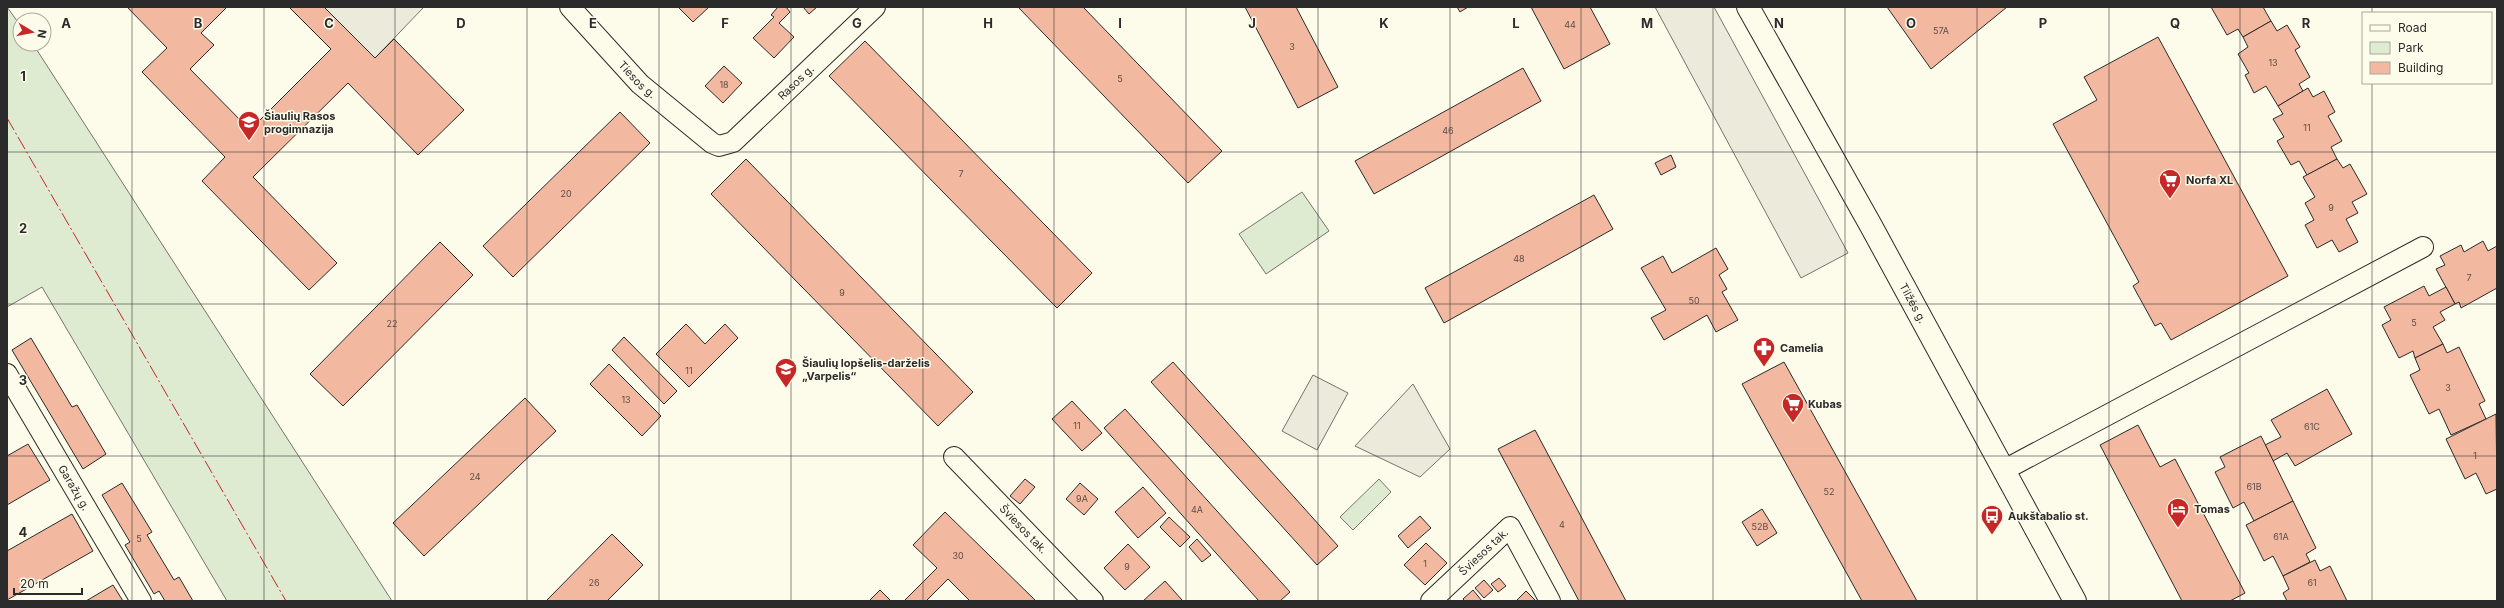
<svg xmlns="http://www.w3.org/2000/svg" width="2504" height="608" font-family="Inter,sans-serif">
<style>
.green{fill:#deebd1;stroke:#74746e}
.parking{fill:#eceadb;stroke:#74746e}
.building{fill:#f2b8a0;stroke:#2b2b2b}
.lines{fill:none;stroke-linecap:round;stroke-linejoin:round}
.minor-casing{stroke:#2b2b2b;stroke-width:22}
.trunk-casing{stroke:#2b2b2b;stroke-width:24}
.minor{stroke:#fdfbea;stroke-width:20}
.trunk{stroke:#fdfbea;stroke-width:22}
.power{stroke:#c62828;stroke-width:1;stroke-dasharray:14 3 2 3;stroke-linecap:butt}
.grid{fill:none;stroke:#2b2b2b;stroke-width:1;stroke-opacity:0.55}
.labels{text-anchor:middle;stroke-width:3;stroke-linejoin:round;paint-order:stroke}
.number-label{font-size:9px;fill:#5d4e48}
.street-label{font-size:11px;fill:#2b2b2b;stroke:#fdfbea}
.poi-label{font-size:11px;font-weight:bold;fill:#2b2b2b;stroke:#fdfbea;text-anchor:start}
.grid-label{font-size:13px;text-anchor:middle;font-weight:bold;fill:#2b2b2b;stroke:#fdfbea;stroke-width:3;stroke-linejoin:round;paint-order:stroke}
</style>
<rect width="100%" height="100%" fill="#fdfbea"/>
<!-- green -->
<g class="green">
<path d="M 7,7 L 20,25 L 20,44 L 33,44 L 392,601 L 227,601 L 42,287 L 7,307 Z"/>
<path d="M 1302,192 L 1329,231 L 1266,274 L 1239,234 Z"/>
<path d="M 1379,479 L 1391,492 L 1353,530 L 1340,517 Z"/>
</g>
<!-- parking -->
<g class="parking">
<path d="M 324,7 L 424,7 L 375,58 Z"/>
<path d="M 1655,7 L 1714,7 L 1848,253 L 1801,278 Z"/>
<path d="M 1313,375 L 1348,393 L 1317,450 L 1282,431 Z"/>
<path d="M 1413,384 L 1450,449 L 1420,477 L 1355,446 Z"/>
</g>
<!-- building -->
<g class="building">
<path d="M 127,7 L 227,7 L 201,33 L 214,45 L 190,69 L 250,130 L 331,49 L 289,7 L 324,7 L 375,58 L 394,39 L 464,110 L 418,155 L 348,83 L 253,177 L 337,263 L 309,290 L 202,181 L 225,157 L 142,72 L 167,48 Z"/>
<path d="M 678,7 L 709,7 L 693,22 Z"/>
<path d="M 778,7 L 786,7 L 790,12 L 779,23 L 794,37 L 774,58 L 753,38 L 774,17 L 771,15 Z"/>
<path d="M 803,7 L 817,7 L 809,14 Z"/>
<path d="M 1018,7 L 1083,7 L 1222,151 L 1188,183 Z"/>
<path d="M 1245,7 L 1296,7 L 1338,87 L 1298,108 Z"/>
<path d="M 1457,7 L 1468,7 L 1460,12 Z"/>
<path d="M 1531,7 L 1590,7 L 1610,44 L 1564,69 Z"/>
<path d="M 1887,7 L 2007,7 L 1931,69 Z"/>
<path d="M 2211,7 L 2263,7 L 2271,21 L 2243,37 L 2238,29 L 2227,35 Z"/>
<path d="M 2271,21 L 2277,31 L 2287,25 L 2300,47 L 2295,50 L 2310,77 L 2299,84 L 2303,91 L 2278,106 L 2266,86 L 2254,93 L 2245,75 L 2249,73 L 2238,54 L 2248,47 L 2243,37 Z"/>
<path d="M 2158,37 L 2288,276 L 2171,340 L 2161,323 L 2155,326 L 2133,286 L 2139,282 L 2053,124 L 2097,100 L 2084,77 Z"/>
<path d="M 865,41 L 1092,273 L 1057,308 L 829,76 Z"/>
<path d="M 724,66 L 742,83 L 723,103 L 705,86 Z"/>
<path d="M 1523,68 L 1541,101 L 1374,194 L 1355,161 Z"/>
<path d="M 2308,88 L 2313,97 L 2324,91 L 2335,112 L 2328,116 L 2342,141 L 2331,147 L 2337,159 L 2307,175 L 2299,161 L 2291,165 L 2277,141 L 2284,137 L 2273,119 L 2283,114 L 2278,106 Z"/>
<path d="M 620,112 L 650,143 L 513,277 L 483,246 Z"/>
<path d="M 1671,155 L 1676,167 L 1661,175 L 1655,163 Z"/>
<path d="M 746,159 L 973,392 L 938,426 L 711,194 Z"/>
<path d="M 2337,159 L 2343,168 L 2350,164 L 2367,194 L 2352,202 L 2358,213 L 2346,219 L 2358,242 L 2339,252 L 2332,240 L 2317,248 L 2305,225 L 2314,220 L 2305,203 L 2315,197 L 2303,177 Z"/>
<path d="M 1594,195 L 1613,229 L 1444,323 L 1425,288 Z"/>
<path d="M 2483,241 L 2488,251 L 2497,246 L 2497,288 L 2461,308 L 2459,302 L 2455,304 L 2436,269 L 2445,265 L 2440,256 L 2461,245 L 2464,252 Z"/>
<path d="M 440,242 L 473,275 L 343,406 L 310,374 Z"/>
<path d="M 1716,248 L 1728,269 L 1719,275 L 1727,289 L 1722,292 L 1738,320 L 1716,332 L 1707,315 L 1664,340 L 1651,318 L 1666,310 L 1641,268 L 1663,256 L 1672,273 Z"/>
<path d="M 2424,286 L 2429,296 L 2446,287 L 2455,304 L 2440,312 L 2445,320 L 2433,327 L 2443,344 L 2415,358 L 2413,351 L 2399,358 L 2382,325 L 2391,320 L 2384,307 Z"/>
<path d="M 686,324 L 705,344 L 725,324 L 738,338 L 689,387 L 656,354 Z"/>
<path d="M 624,337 L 677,391 L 664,404 L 612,350 Z"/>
<path d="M 31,338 L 72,407 L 77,405 L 106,454 L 83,469 L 12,350 Z"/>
<path d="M 2443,344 L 2447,353 L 2459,347 L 2485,401 L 2479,404 L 2486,419 L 2451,435 L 2439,409 L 2429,414 L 2410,375 L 2420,370 L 2415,358 Z"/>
<path d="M 1173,362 L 1338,546 L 1317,565 L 1151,382 Z"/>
<path d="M 1784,362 L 1917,601 L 1862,601 L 1742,384 Z"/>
<path d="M 609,364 L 661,416 L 642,436 L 590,384 Z"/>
<path d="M 2327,389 L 2352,434 L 2295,466 L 2287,453 L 2273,461 L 2265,445 L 2281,437 L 2271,420 Z"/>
<path d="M 525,398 L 556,431 L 424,556 L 393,523 Z"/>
<path d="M 1072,401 L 1102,433 L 1082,451 L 1052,419 Z"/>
<path d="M 1125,409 L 1290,592 L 1280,601 L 1259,601 L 1104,428 Z"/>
<path d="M 2496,414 L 2497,489 L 2486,494 L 2476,473 L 2465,479 L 2446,439 Z"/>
<path d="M 2138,425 L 2160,467 L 2175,459 L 2245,593 L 2230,601 L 2182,601 L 2100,445 Z"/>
<path d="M 1535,430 L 1626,601 L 1579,601 L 1498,449 Z"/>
<path d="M 2261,436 L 2293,501 L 2254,521 L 2244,502 L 2233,508 L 2215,472 L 2225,467 L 2220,457 Z"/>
<path d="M 28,444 L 50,480 L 7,505 L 7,456 Z"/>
<path d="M 1025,479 L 1035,487 L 1020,504 L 1010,496 Z"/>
<path d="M 122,483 L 152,532 L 147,535 L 174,580 L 179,577 L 193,601 L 165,601 L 159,591 L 154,594 L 125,545 L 130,542 L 102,495 Z"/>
<path d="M 1080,483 L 1098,499 L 1084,515 L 1066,499 Z"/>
<path d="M 1143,487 L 1166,513 L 1138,538 L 1115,512 Z"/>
<path d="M 2293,501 L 2316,548 L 2306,554 L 2310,562 L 2283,576 L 2273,556 L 2264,561 L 2246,525 Z"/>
<path d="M 1762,509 L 1777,533 L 1757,546 L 1742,522 Z"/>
<path d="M 945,512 L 1036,601 L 970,601 L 948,579 L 926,601 L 904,601 L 937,568 L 913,545 Z"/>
<path d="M 72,514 L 93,551 L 7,600 L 7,551 Z"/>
<path d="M 1420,516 L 1431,528 L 1408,548 L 1398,536 Z"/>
<path d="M 1169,517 L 1190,537 L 1180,547 L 1160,527 Z"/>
<path d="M 612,534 L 643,565 L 607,601 L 546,601 Z"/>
<path d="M 1197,539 L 1211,555 L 1202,562 L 1189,547 Z"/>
<path d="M 1426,543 L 1447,563 L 1425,585 L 1404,565 Z"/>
<path d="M 1128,544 L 1150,567 L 1125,590 L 1104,568 Z"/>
<path d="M 2315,560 L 2320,571 L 2330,566 L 2347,601 L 2287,601 L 2283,593 L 2289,589 L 2283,576 Z"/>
<path d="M 1499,578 L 1506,586 L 1498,592 L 1491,584 Z"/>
<path d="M 1484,580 L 1493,590 L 1484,598 L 1475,588 Z"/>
<path d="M 1165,581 L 1182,600 L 1181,601 L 1143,601 Z"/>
<path d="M 113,585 L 123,601 L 86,601 Z"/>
<path d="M 880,590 L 891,601 L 869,601 Z"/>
<path d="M 1473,590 L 1482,601 L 1465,601 L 1463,599 Z"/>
<path d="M 1526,591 L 1536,601 L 1516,601 Z"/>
</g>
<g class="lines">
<!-- minor casing -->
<g class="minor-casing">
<g id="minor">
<path id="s1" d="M 570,7 L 640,84 L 712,143 L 719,146 L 733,142 L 875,7"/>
<path id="s2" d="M 7,374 L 141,601"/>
<path id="s3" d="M 954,457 L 1093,601"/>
<path d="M 2004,470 L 2423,247"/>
<path id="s4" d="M 1431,601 L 1510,527 L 1550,601"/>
</g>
</g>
<!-- trunk casing -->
<g class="trunk-casing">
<g id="trunk">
<path id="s5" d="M 1748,7 L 1870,224 L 2075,601"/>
</g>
</g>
<!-- minor -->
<use href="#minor" class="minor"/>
<!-- trunk -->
<use href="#trunk" class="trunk"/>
<!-- power -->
<path class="power" d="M 7,118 L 286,601"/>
</g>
<!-- grid -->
<path class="grid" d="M 132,7 L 132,601M 264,7 L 264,601M 395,7 L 395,601M 527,7 L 527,601M 659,7 L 659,601M 791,7 L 791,601M 923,7 L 923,601M 1054,7 L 1054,601M 1186,7 L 1186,601M 1318,7 L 1318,601M 1450,7 L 1450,601M 1581,7 L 1581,601M 1713,7 L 1713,601M 1845,7 L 1845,601M 1977,7 L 1977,601M 2109,7 L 2109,601M 2240,7 L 2240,601M 2372,7 L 2372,13M 2372,83 L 2372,601M 7,152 L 2497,152M 7,304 L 2497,304M 7,456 L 2497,456"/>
<!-- icons -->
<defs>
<g id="school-pin" transform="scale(1.15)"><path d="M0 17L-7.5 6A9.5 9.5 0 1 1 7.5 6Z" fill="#c62828" stroke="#fdfbea"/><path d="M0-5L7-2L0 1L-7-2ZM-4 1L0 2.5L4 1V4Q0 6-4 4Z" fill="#fff"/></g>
<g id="supermarket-pin" transform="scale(1.15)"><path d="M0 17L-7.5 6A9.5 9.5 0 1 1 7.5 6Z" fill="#c62828" stroke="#fdfbea"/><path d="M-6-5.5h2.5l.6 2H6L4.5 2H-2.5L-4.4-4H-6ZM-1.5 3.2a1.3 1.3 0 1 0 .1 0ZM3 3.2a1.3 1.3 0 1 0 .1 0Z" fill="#fff"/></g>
<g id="pharmacy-pin" transform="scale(1.15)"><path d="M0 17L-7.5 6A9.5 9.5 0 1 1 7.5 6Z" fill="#c62828" stroke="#fdfbea"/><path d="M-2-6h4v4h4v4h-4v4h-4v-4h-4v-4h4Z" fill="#fff"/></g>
<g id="hotel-pin" transform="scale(1.15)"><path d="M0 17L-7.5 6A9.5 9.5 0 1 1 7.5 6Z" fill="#c62828" stroke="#fdfbea"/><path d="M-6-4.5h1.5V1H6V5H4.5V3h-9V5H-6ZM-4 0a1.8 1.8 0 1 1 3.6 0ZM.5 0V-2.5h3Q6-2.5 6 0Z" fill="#fff"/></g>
<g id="bus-pin" transform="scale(1.15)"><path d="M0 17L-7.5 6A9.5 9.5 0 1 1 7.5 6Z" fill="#c62828" stroke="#fdfbea"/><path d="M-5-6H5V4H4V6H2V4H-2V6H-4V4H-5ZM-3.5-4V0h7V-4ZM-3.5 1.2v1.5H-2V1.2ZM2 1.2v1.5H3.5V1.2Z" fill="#fff"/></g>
</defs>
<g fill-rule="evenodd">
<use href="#school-pin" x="249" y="122"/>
<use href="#supermarket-pin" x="2170" y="180"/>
<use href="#pharmacy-pin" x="1764" y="348"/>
<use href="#school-pin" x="786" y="369"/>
<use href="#supermarket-pin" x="1793" y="404"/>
<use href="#hotel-pin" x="2178" y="509"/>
<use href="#bus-pin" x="1992" y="516"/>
</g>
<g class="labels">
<!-- number labels -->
<g class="number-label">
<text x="1570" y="28">44</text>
<text x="1941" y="34">57A</text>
<text x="1292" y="50">3</text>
<text x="2273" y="66">13</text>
<text x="1120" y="82">5</text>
<text x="724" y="88">18</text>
<text x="2307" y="131">11</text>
<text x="1448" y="134">46</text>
<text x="961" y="177">7</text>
<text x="566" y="197">20</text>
<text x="2331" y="211">9</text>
<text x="1519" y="262">48</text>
<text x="2469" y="281">7</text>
<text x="842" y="296">9</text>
<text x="1694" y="304">50</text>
<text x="2414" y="326">5</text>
<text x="392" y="327">22</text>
<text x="689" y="374">11</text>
<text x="2448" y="391">3</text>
<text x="626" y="403">13</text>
<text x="1077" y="429">11</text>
<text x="2312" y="430">61C</text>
<text x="2475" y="459">1</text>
<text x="475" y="480">24</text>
<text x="2254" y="490">61B</text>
<text x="1829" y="495">52</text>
<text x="1082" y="502">9A</text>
<text x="1197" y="513">4A</text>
<text x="1562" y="528">4</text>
<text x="1760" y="530">52B</text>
<text x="2281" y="540">61A</text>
<text x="139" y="542">5</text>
<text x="958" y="559">30</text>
<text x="1425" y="567">1</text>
<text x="1127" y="570">9</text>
<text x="594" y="586">26</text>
<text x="2312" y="586">61</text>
</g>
<!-- street labels -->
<g class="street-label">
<text dy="4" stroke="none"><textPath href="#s1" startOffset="99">Tiesos g.</textPath></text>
<text dy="4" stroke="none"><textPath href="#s1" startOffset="306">Rasos g.</textPath></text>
<text dy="4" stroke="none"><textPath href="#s5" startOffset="339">Tilžės g.</textPath></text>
<text dy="4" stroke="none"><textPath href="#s2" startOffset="132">Garažų g.</textPath></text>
<text dy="4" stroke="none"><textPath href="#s3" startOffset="100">Šviesos tak.</textPath></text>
<text dy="4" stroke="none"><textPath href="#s4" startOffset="72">Šviesos tak.</textPath></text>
</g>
<!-- poi labels -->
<g class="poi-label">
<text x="264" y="120">Šiaulių Rasos<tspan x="264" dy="13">progimnazija</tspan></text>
<text x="2186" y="184">Norfa XL</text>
<text x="1780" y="352">Camelia</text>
<text x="802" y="367">Šiaulių lopšelis-darželis<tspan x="802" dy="13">„Varpelis“</tspan></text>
<text x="1808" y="408">Kubas</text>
<text x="2194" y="513">Tomas</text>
<text x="2008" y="520">Aukštabalio st.</text>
</g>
</g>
<g class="grid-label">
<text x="66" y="28">A</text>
<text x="198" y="28">B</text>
<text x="329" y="28">C</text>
<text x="461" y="28">D</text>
<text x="593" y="28">E</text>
<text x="725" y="28">F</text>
<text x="857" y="28">G</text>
<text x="988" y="28">H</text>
<text x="1120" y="28">I</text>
<text x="1252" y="28">J</text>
<text x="1384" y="28">K</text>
<text x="1516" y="28">L</text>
<text x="1647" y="28">M</text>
<text x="1779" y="28">N</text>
<text x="1911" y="28">O</text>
<text x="2043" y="28">P</text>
<text x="2175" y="28">Q</text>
<text x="2306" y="28">R</text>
<text x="23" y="81">1</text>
<text x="23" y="233">2</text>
<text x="23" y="385">3</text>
<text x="23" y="537">4</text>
</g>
<!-- border -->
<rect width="2504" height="608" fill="none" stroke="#2b2b2b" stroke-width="16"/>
<!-- legend -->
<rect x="2362" y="12" width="130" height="72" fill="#fdfbea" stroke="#a9a89e"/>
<rect x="2370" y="25" width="20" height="6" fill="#fdfbea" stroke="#a9a89e"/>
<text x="2398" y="32" font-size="12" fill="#2b2b2b">Road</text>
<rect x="2370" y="42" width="20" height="12" fill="#deebd1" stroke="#a9a89e"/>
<text x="2398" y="52" font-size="12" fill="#2b2b2b">Park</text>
<rect x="2370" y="62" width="20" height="12" fill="#f2b8a0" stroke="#a9a89e"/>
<text x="2398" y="72" font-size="12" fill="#2b2b2b">Building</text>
<!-- north arrow -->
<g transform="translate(32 32) rotate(100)"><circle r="19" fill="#fdfbea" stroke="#a9a89e"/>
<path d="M0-3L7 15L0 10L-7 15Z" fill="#c62828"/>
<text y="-6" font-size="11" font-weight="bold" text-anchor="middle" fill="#2b2b2b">N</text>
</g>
<!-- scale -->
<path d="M14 588v6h68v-6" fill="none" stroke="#2b2b2b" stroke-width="2"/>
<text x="20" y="588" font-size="12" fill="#2b2b2b" stroke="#fdfbea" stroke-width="3" paint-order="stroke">20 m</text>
</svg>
